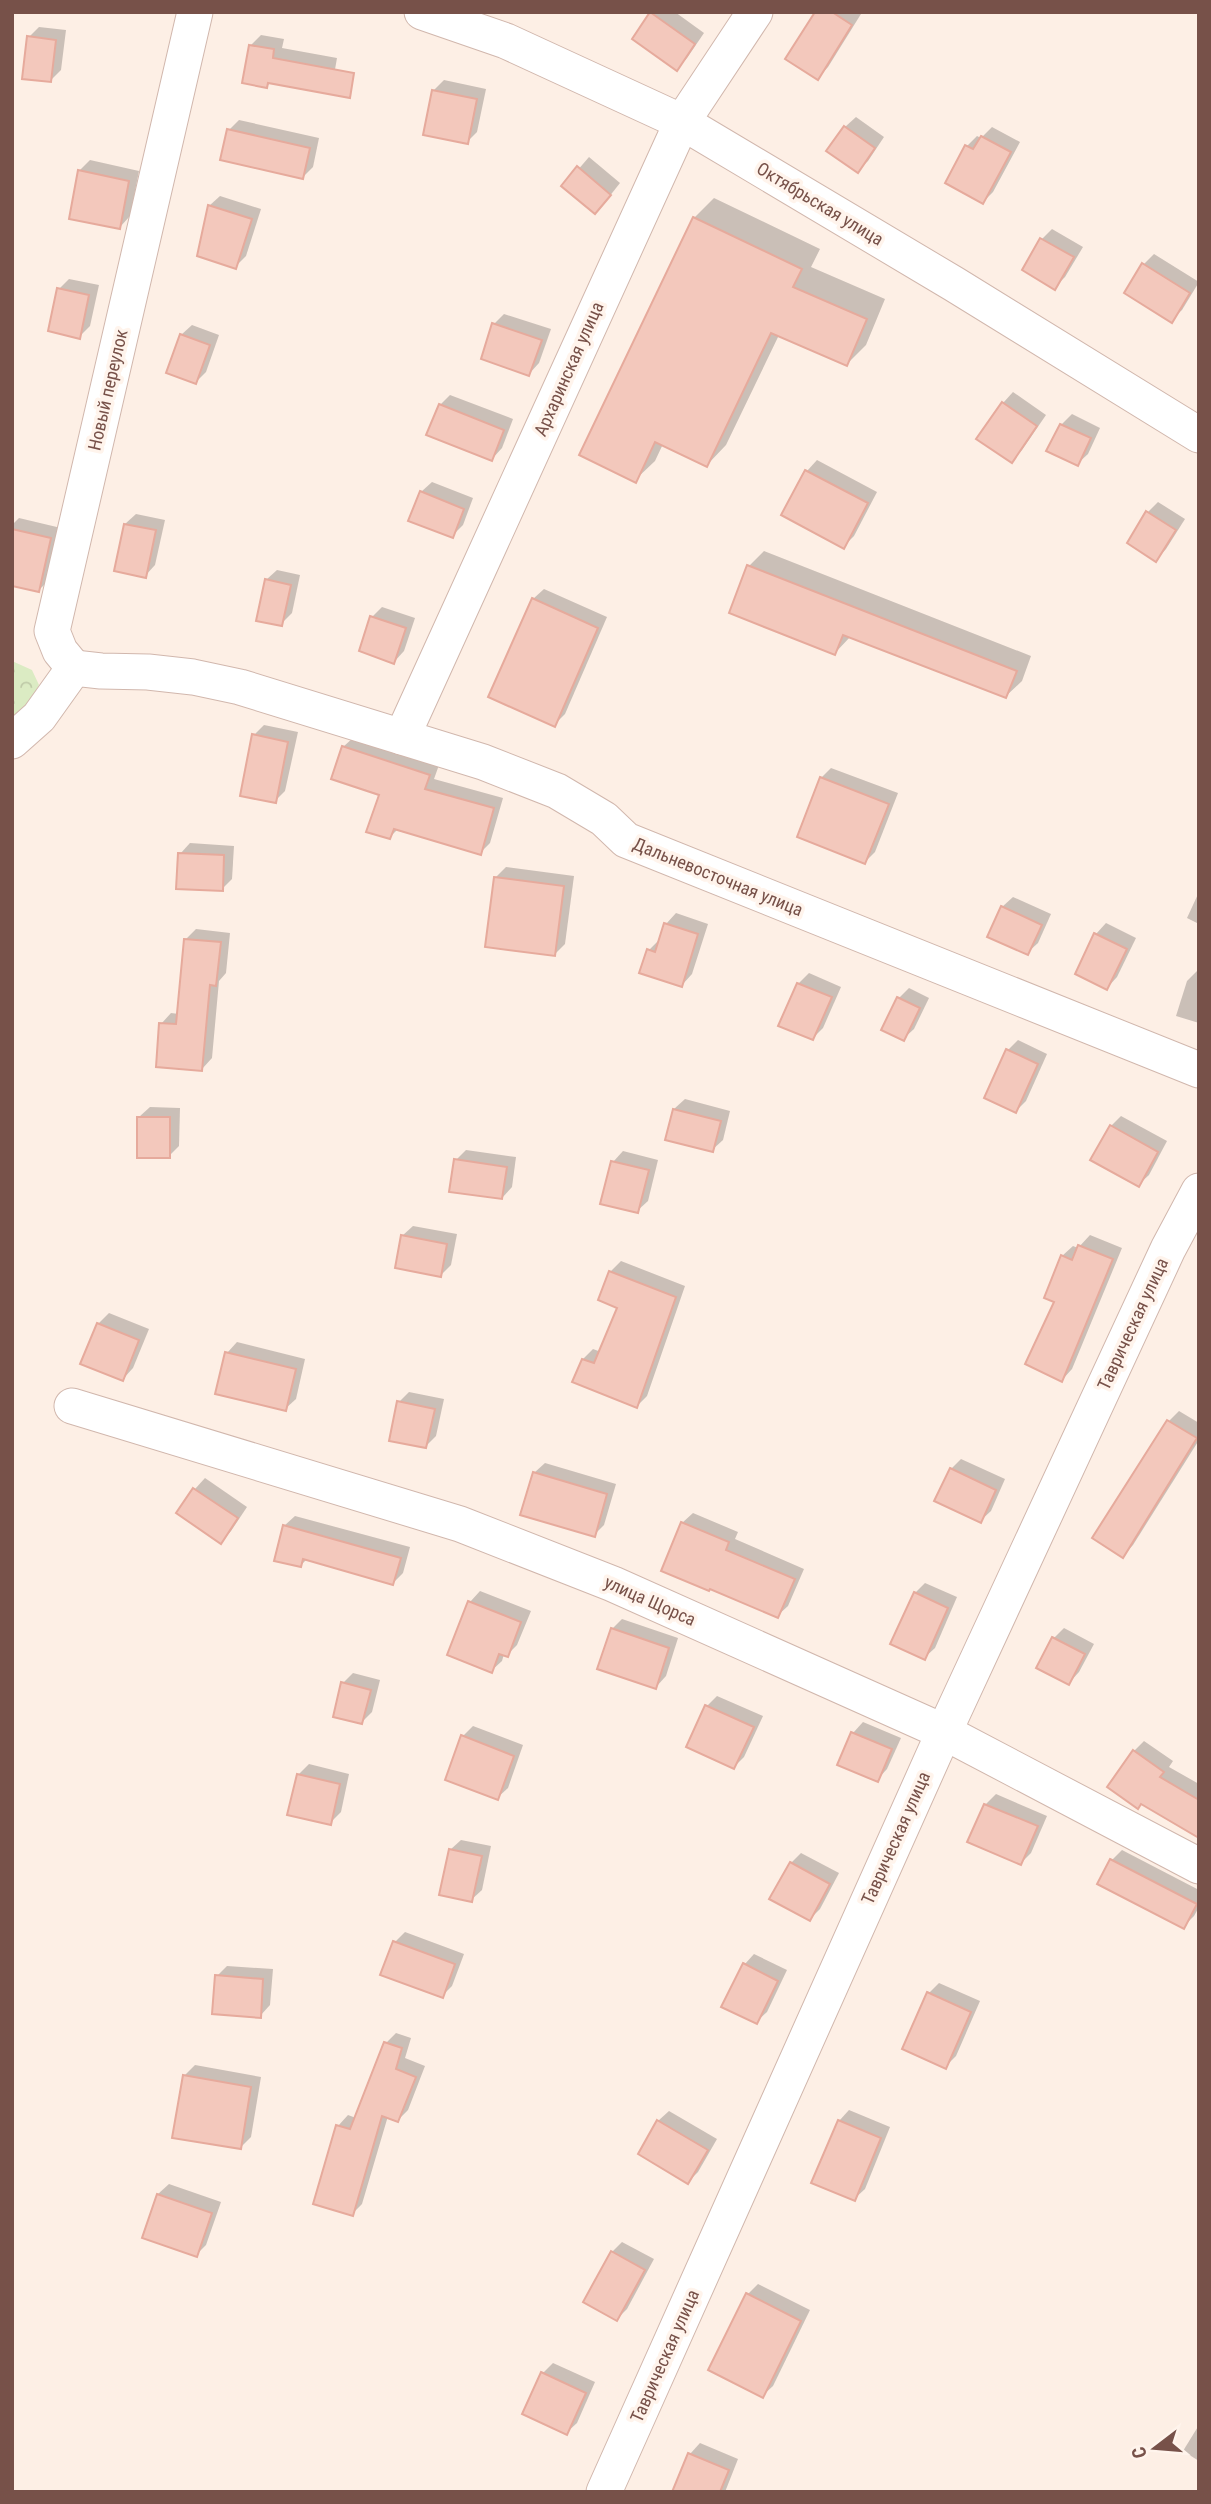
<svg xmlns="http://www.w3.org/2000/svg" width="1211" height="2504" font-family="'Roboto Condensed',sans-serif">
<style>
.forest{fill:url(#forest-crowns)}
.shadow{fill:#0003}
.building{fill:#f3c8bc;stroke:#e6aa9c;stroke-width:2}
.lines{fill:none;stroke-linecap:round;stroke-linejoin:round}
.minor-casing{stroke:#d1b7ad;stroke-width:37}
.minor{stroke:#fff;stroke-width:35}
.labels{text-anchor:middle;stroke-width:7;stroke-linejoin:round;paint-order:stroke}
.street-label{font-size:18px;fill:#775149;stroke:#fff4ec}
</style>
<defs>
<pattern id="forest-crowns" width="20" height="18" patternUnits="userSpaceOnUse" patternTransform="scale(1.75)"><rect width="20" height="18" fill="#dbebc3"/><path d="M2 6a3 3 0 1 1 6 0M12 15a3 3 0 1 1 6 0" fill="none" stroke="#c0cba9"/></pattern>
</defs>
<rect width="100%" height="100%" fill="#fdefe5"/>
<!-- forest -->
<path class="forest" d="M 12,661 L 32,670 L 39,685 L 24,713 L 12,715 Z"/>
<!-- shadow -->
<g class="shadow">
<path d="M 653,12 L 675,12 L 704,33 L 687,58 L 677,69 L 634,39 Z"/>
<path d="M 817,12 L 858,12 L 861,14 L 828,67 L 818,78 Z"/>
<path d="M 39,27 L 66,30 L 61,70 L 51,80 L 29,37 Z"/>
<path d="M 261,35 L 284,39 L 282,48 L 337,58 L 333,81 L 271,82 L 267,86 L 250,46 Z"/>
<path d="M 444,80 L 486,89 L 477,132 L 467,142 L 433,91 Z"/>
<path d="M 856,117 L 884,137 L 868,161 L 857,171 L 845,127 Z"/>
<path d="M 239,120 L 319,138 L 313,167 L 303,177 L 229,130 Z"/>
<path d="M 992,127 L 1020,142 L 993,192 L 983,202 L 967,146 L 977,136 L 981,138 Z"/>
<path d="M 589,157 L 620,183 L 605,202 L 564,186 Z"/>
<path d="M 90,160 L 139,171 L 130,216 L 120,227 L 80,170 Z"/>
<path d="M 220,196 L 261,209 L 246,256 L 235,267 L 209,206 Z"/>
<path d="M 714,198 L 820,249 L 811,267 L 885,299 L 866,345 L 847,364 L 779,335 L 726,445 L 707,465 L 663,444 L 655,461 L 635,480 L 694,218 Z"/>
<path d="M 1052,229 L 1083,247 L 1065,277 L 1055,287 L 1042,239 Z"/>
<path d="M 1154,254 L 1199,282 L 1182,310 L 1171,320 L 1144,264 Z"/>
<path d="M 69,279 L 99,285 L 90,326 L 79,337 L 59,289 Z"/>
<path d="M 504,314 L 551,329 L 539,363 L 529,374 L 494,324 Z"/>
<path d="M 192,325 L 219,335 L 206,372 L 196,382 L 181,335 Z"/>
<path d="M 1013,392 L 1046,415 L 1022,450 L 1012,460 L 979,438 L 1003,403 Z"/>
<path d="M 450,395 L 513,419 L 502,448 L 492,459 L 440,405 Z"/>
<path d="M 1072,414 L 1100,428 L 1088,454 L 1077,464 L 1061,425 Z"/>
<path d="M 817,460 L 877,492 L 854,536 L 843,547 L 783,515 L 807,471 Z"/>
<path d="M 432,482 L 473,498 L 463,525 L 452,536 L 421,492 Z"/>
<path d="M 1158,502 L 1185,519 L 1166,549 L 1156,560 L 1148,512 Z"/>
<path d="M 136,514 L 165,520 L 155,565 L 145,576 L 125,524 Z"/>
<path d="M 19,518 L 61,528 L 49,580 L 39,590 L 12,584 L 12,525 Z"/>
<path d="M 764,551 L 1031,656 L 1022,681 L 1006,696 L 851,636 L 835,653 L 749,566 Z"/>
<path d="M 277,570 L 300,575 L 292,613 L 281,624 L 266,580 Z"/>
<path d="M 544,589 L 607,617 L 565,714 L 554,725 L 533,599 Z"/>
<path d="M 382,607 L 415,618 L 404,651 L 394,662 L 372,617 Z"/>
<path d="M 264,725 L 298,732 L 285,791 L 275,801 L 254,735 Z"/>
<path d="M 354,737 L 439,765 L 434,779 L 503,798 L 490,843 L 480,853 L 398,829 L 390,837 L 381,793 L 343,747 Z"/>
<path d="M 831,768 L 898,793 L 875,852 L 865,862 L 821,778 Z"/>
<path d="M 190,843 L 234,846 L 232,879 L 222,889 L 180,854 Z"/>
<path d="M 506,867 L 574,876 L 565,944 L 555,954 L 496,877 Z"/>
<path d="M 1199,892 L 1199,924 L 1187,918 Z"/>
<path d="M 1013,897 L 1051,914 L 1038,943 L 1027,953 L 1002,907 Z"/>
<path d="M 676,913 L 708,924 L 692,974 L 682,985 L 649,950 L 659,940 L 666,924 Z"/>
<path d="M 1106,923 L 1136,938 L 1117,977 L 1107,988 L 1077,973 L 1096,934 Z"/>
<path d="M 196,929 L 230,933 L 226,973 L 219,981 L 212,1058 L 202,1069 L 161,1024 L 171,1013 L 179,1014 L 186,939 Z"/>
<path d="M 1197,971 L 1199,972 L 1199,1023 L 1176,1016 L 1187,981 Z"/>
<path d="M 809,973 L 841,987 L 823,1028 L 813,1038 L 798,984 Z"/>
<path d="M 909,988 L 929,998 L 914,1029 L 903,1039 L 899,998 Z"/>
<path d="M 1018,1040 L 1047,1054 L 1026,1101 L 1016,1111 L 1008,1050 Z"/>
<path d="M 685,1099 L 730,1111 L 723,1140 L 712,1150 L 674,1109 Z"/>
<path d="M 150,1107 L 180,1108 L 179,1146 L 169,1156 L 139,1117 Z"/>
<path d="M 1121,1116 L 1167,1141 L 1149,1175 L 1138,1185 L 1111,1126 Z"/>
<path d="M 466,1150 L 516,1157 L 512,1187 L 502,1198 L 456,1160 Z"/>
<path d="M 623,1151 L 658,1160 L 648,1201 L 637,1211 L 613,1162 Z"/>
<path d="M 413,1226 L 457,1234 L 451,1265 L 441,1275 L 402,1236 Z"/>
<path d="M 1090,1235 L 1122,1248 L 1072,1369 L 1062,1380 L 1057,1301 L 1062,1256 L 1073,1246 L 1078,1248 Z"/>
<path d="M 621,1261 L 685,1286 L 647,1396 L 637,1406 L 583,1359 L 593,1349 L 601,1352 L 619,1307 L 610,1272 Z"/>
<path d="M 109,1313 L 149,1329 L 133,1368 L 123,1379 L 98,1324 Z"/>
<path d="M 237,1342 L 305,1359 L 296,1399 L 285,1409 L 227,1353 Z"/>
<path d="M 409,1392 L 444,1399 L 436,1436 L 426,1446 L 399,1402 Z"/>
<path d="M 1179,1411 L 1199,1423 L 1199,1440 L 1133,1545 L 1123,1556 L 1169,1421 Z"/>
<path d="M 961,1459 L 1005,1479 L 991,1511 L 980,1521 L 951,1469 Z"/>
<path d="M 545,1463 L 616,1484 L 604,1525 L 594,1535 L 534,1473 Z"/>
<path d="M 205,1478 L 247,1507 L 231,1531 L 221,1542 L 178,1513 L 195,1489 Z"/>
<path d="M 693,1513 L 738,1532 L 735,1539 L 804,1569 L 788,1606 L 777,1616 L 710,1587 L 682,1523 Z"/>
<path d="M 295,1516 L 410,1547 L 403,1573 L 393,1583 L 307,1559 L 301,1565 L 284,1526 Z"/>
<path d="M 925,1583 L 957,1597 L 935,1648 L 924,1658 L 915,1593 Z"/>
<path d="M 480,1591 L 531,1611 L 517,1645 L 507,1655 L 504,1654 L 502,1661 L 491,1671 L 470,1602 Z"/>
<path d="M 622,1619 L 678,1638 L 666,1676 L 656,1687 L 612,1629 Z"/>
<path d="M 1064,1628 L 1094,1644 L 1079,1672 L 1069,1683 L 1054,1638 Z"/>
<path d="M 353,1673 L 380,1680 L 372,1712 L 362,1722 L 343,1683 Z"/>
<path d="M 717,1696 L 763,1716 L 744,1757 L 734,1767 L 707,1706 Z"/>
<path d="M 863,1722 L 901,1738 L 887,1769 L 877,1780 L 839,1764 L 853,1733 Z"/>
<path d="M 473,1726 L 523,1745 L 508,1788 L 497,1798 L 463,1736 Z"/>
<path d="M 1144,1741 L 1173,1761 L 1169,1767 L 1199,1784 L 1199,1836 L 1134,1751 Z"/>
<path d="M 309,1764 L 349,1774 L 341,1812 L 330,1823 L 298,1775 Z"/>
<path d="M 996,1794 L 1047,1816 L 1031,1853 L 1021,1863 L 985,1805 Z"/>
<path d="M 461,1840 L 491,1846 L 482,1890 L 471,1900 L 450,1850 Z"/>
<path d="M 1122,1850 L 1199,1890 L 1199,1907 L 1194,1916 L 1183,1927 L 1112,1860 Z"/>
<path d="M 801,1853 L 839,1873 L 820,1909 L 810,1919 L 791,1863 Z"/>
<path d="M 405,1932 L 464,1954 L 452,1986 L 442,1996 L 395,1942 Z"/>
<path d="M 754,1954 L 787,1970 L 767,2012 L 756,2022 L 744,1965 Z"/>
<path d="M 227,1966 L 273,1969 L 270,2005 L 260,2016 L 217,1976 Z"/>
<path d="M 939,1983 L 980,2001 L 956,2056 L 945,2067 L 929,1993 Z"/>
<path d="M 396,2033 L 411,2038 L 405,2058 L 425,2066 L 408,2110 L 398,2120 L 388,2116 L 362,2204 L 352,2214 L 338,2126 L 348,2115 L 356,2118 L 386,2043 Z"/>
<path d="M 195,2065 L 261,2077 L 251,2137 L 241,2147 L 184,2076 Z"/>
<path d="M 849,2110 L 890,2127 L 865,2189 L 854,2199 L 839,2121 Z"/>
<path d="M 669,2111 L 717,2139 L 698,2172 L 688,2182 L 658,2121 Z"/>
<path d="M 169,2184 L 221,2202 L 206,2245 L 196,2255 L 144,2237 L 158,2194 Z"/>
<path d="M 622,2242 L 654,2259 L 627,2309 L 617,2319 L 612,2252 Z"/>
<path d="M 758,2284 L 810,2310 L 773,2386 L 762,2396 L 748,2294 Z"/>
<path d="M 553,2363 L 595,2382 L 577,2423 L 566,2433 L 543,2373 Z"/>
<path d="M 1199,2425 L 1199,2461 L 1183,2451 Z"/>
<path d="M 700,2443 L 738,2459 L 725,2492 L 689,2492 L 676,2487 L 690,2454 Z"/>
</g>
<!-- building -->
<g class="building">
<path d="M 650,12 L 695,44 L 677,71 L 632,39 Z"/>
<path d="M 815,12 L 832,12 L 852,25 L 818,80 L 785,59 Z"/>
<path d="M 27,36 L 56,40 L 51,82 L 22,79 Z"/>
<path d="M 249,45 L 274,49 L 273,58 L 354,73 L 350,98 L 268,83 L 267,88 L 242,83 Z"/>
<path d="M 432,90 L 477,99 L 468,144 L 423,135 Z"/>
<path d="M 844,126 L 875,148 L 858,173 L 826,151 Z"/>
<path d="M 227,129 L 310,148 L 303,179 L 220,160 Z"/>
<path d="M 981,136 L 1011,152 L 983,204 L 945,183 L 965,145 L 973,149 Z"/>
<path d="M 577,166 L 611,195 L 595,214 L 561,186 Z"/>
<path d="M 78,170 L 129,181 L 120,229 L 69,219 Z"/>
<path d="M 208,205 L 252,219 L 236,269 L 197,256 Z"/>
<path d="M 693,217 L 802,269 L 793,287 L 867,319 L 847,366 L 771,333 L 707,467 L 655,442 L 636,483 L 579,455 Z"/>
<path d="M 1040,238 L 1074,257 L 1055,290 L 1022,270 Z"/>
<path d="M 1142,263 L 1190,293 L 1172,323 L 1124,293 Z"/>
<path d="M 57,288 L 89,295 L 80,339 L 48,331 Z"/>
<path d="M 492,323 L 542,340 L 529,376 L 481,359 Z"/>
<path d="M 180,334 L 210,345 L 196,384 L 166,373 Z"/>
<path d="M 1002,402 L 1037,426 L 1012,463 L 976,439 Z"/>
<path d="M 439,404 L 504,430 L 492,461 L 426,435 Z"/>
<path d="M 1060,424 L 1091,438 L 1078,466 L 1046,451 Z"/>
<path d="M 805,470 L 868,503 L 844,549 L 781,515 Z"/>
<path d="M 420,491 L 464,509 L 453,538 L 408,521 Z"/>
<path d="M 1146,511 L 1176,530 L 1156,562 L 1127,543 Z"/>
<path d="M 124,524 L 156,530 L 146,578 L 114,571 Z"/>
<path d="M 12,529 L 51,538 L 39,592 L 12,586 Z"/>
<path d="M 747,565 L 1017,671 L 1006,698 L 843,635 L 835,655 L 729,613 Z"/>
<path d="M 265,579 L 291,585 L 282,626 L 256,621 Z"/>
<path d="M 532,598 L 598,628 L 555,727 L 488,697 Z"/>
<path d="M 370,616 L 406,628 L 394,664 L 359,651 Z"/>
<path d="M 252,734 L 288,742 L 276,803 L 240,796 Z"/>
<path d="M 342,746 L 430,775 L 425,789 L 494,808 L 481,855 L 394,829 L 390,839 L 366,832 L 379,795 L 331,779 Z"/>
<path d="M 820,777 L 889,804 L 865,864 L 797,837 Z"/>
<path d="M 178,853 L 224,855 L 223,891 L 176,889 Z"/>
<path d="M 494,877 L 564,886 L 555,956 L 485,947 Z"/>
<path d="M 1001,906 L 1042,925 L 1028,955 L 987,937 Z"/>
<path d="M 664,923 L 698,934 L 682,987 L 639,973 L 647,949 L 655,952 Z"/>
<path d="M 1094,933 L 1127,949 L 1107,990 L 1075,974 Z"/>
<path d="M 184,939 L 221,942 L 216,986 L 210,985 L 202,1071 L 156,1067 L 159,1023 L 176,1024 Z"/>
<path d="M 797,983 L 832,997 L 813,1040 L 778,1026 Z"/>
<path d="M 897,997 L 920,1008 L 904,1041 L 881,1030 Z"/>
<path d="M 1006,1049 L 1038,1064 L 1016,1113 L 984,1098 Z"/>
<path d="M 673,1109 L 721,1121 L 713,1152 L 665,1140 Z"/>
<rect x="137" y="1117" width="33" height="41"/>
<path d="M 1110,1125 L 1158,1152 L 1139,1187 L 1090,1160 Z"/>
<path d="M 454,1159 L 507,1167 L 502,1199 L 449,1192 Z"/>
<path d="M 611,1161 L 649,1170 L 638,1213 L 600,1204 Z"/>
<path d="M 401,1235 L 447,1244 L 441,1277 L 395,1268 Z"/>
<path d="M 1078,1245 L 1113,1259 L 1062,1382 L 1025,1364 L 1054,1302 L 1044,1298 L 1061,1255 L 1072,1260 Z"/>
<path d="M 609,1271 L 676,1297 L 637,1408 L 572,1382 L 582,1359 L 594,1363 L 617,1308 L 598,1300 Z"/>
<path d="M 97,1323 L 139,1340 L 123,1381 L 80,1364 Z"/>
<path d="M 225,1352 L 296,1369 L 286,1411 L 215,1394 Z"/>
<path d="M 397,1401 L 435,1409 L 426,1448 L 389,1441 Z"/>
<path d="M 1167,1420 L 1197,1438 L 1123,1558 L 1092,1538 Z"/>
<path d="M 950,1468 L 996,1490 L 981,1523 L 934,1501 Z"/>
<path d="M 533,1472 L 607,1494 L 595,1537 L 520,1515 Z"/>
<path d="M 193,1488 L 238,1518 L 221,1544 L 176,1513 Z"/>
<path d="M 681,1522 L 729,1542 L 726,1550 L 795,1579 L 778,1618 L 710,1589 L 709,1591 L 661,1571 Z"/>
<path d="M 283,1525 L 401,1558 L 393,1585 L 303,1559 L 301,1567 L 274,1561 Z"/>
<path d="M 914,1592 L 948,1608 L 925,1660 L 890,1644 Z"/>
<path d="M 468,1601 L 521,1622 L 508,1657 L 499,1654 L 492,1673 L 447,1655 Z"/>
<path d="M 611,1628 L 669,1648 L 656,1689 L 597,1669 Z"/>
<path d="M 1052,1637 L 1085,1654 L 1069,1685 L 1036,1668 Z"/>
<path d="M 341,1682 L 371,1690 L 362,1724 L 333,1717 Z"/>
<path d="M 705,1705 L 754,1727 L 734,1769 L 686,1747 Z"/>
<path d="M 851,1732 L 892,1749 L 878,1782 L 837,1765 Z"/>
<path d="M 461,1735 L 514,1756 L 498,1800 L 445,1780 Z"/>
<path d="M 1133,1750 L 1164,1772 L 1160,1777 L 1199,1800 L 1199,1838 L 1141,1804 L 1138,1809 L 1107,1787 Z"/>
<path d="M 297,1774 L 340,1784 L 331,1825 L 287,1815 Z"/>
<path d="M 984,1804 L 1038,1826 L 1021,1865 L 967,1842 Z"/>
<path d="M 449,1849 L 482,1856 L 472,1902 L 439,1895 Z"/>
<path d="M 1110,1859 L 1197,1904 L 1184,1929 L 1097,1884 Z"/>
<path d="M 790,1862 L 830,1884 L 810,1921 L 769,1899 Z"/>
<path d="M 393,1941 L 455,1964 L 443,1998 L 380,1975 Z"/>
<path d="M 743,1963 L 778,1981 L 757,2024 L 721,2007 Z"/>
<path d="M 215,1975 L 263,1979 L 261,2018 L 212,2014 Z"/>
<path d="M 927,1992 L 971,2012 L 946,2069 L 902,2049 Z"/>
<path d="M 384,2042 L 402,2048 L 396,2069 L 416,2077 L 398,2122 L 382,2116 L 353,2216 L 313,2204 L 336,2125 L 350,2129 Z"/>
<path d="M 183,2075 L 251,2087 L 241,2149 L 172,2138 Z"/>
<path d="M 657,2120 L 708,2150 L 688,2184 L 638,2154 Z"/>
<path d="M 838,2120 L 881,2138 L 855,2201 L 811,2183 Z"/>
<path d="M 157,2194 L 212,2213 L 197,2257 L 142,2238 Z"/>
<path d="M 611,2251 L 645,2270 L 617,2321 L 583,2302 Z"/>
<path d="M 746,2293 L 801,2321 L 763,2398 L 708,2370 Z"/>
<path d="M 541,2372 L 586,2393 L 567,2435 L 522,2414 Z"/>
<path d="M 688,2453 L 729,2470 L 720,2492 L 672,2492 Z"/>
</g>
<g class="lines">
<!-- minor casing -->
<g class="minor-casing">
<g id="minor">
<path d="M 422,12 L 506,41 L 682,122 L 954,284 L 1199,435"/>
<path d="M 74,668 L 101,671 L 148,672 L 193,677 L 240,687 L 483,762 L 557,791 L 604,819 L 626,840 L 1199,1070"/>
<path d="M 74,668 L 60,651 L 52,631 L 195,12"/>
<path d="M 402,737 L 682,122 L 755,12"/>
<path d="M 12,741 L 39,717 L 74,668"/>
<path d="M 72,1406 L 460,1524 L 613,1584 L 944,1732 L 1199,1866"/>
<path d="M 604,2492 L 944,1732 L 1168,1249 L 1199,1191"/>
</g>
</g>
<!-- minor -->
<use href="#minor" class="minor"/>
</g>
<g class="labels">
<!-- street labels -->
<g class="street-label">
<text transform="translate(820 204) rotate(31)" y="6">Октябрьская улица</text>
<text transform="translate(569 369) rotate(-66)" y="6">Архаринская улица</text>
<text transform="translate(108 390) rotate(-77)" y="6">Новый переулок</text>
<text transform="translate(718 877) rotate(22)" y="6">Дальневосточная улица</text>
<text transform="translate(1133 1324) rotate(-65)" y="6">Таврическая улица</text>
<text transform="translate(650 1601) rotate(24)" y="6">улица Щорса</text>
<text transform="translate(896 1838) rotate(-66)" y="6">Таврическая улица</text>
<text transform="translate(665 2356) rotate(-66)" y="6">Таврическая улица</text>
</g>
</g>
<!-- border -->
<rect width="1211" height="2504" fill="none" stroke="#775149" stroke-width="28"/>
<!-- north arrow -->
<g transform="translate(1155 2448) rotate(254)" stroke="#fff4ec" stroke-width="5" paint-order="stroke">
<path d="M0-5L12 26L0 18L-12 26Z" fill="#775149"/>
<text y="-10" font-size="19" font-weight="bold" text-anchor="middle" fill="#775149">С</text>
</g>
</svg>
